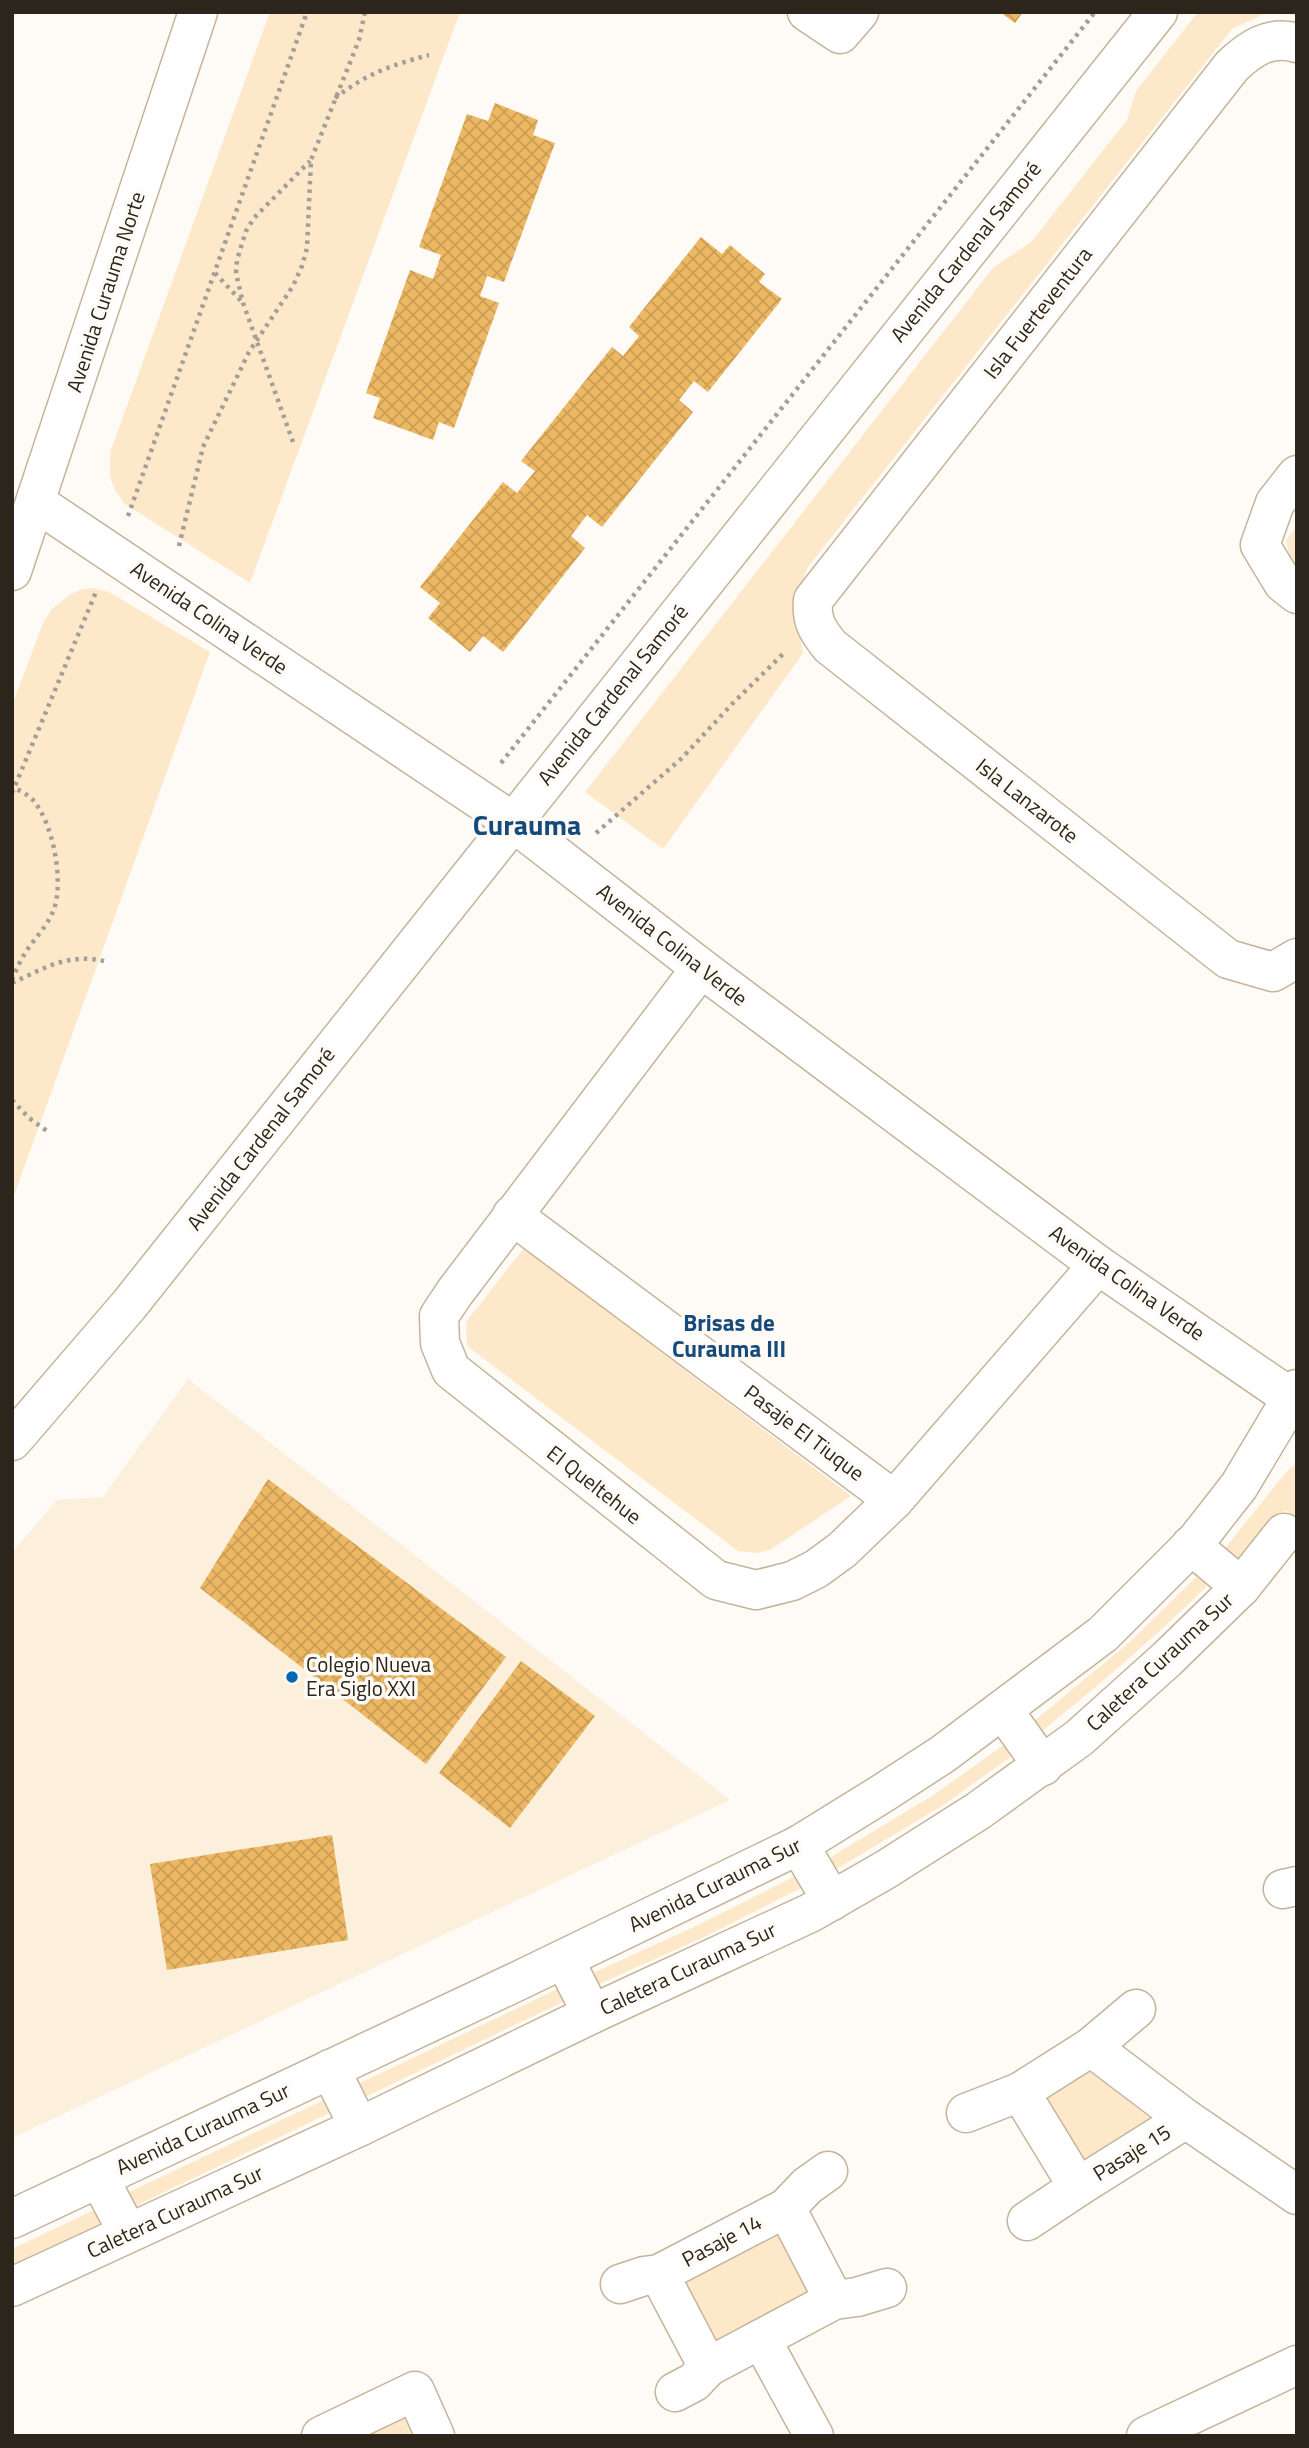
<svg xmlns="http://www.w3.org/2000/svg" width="1309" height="2448" font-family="'Titillium Web',sans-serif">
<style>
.built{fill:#fcefdb}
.green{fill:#fde9ca}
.building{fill:url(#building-cross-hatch)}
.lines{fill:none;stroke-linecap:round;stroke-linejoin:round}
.minor-casing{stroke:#c4b49b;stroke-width:41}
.tertiary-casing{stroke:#c4b49b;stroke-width:41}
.secondary-casing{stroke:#c4b49b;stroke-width:41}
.path{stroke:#a39e97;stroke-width:4.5;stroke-dasharray:3.5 5;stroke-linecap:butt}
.minor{stroke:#fff;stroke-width:38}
.tertiary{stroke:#fff;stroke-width:38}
.secondary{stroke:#fff;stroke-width:38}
.poi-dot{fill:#0268b4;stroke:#fefaf5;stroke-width:2.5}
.labels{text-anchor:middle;stroke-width:7;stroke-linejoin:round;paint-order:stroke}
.street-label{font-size:21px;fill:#2b251b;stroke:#fefaf5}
.poi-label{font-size:21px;fill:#2b251b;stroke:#fefaf5;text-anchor:start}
.neighbourhood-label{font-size:23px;font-weight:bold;fill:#144a7c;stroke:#fefaf5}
.district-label{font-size:28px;font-weight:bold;fill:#144a7c;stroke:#fefaf5}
</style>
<defs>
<pattern id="building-cross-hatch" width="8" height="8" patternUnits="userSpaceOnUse" patternTransform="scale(1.75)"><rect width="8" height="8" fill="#ecb863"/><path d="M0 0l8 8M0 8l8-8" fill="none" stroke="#cb9e55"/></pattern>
</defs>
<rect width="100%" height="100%" fill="#fefaf5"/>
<!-- built -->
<path class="built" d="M 188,1379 L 730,1800 L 12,2138 L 12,1553 L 57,1500 L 103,1497 Z"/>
<!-- green -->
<g class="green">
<path d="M 270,12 L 460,12 L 250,583 L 125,504 C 108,483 109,476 111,450 Z"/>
<path d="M 1198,12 L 1297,12 L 1297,15 L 1266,13 L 1232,29 L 807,568 C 797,601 796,619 803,653 L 663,849 L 585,792 L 993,268 L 1032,241 L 1127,120 L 1136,91 Z"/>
<path d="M 1297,526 L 1297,570 L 1292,566 L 1286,540 Z"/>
<path d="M 92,588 L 109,592 L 210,652 L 12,1201 L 12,706 L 43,623 L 52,609 L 71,594 L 80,590 Z"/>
<path d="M 524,1248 L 851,1496 L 770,1550 L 756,1553 L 738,1551 L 467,1346 L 466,1322 Z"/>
<path d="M 1297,1464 L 1297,1518 L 1285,1510 L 1243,1561 L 1237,1562 L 1226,1552 L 1226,1547 L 1288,1470 Z"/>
<path d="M 1196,1577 L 1205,1583 L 1206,1587 C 1154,1638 1099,1685 1042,1731 L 1038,1732 L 1033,1722 L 1132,1640 Z"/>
<path d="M 1008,1742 L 1016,1753 L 942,1806 L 833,1871 L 826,1860 L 935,1794 Z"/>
<path d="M 797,1875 L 803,1887 L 702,1938 L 597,1985 L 591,1974 L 696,1926 Z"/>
<path d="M 564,1986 L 571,1998 L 361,2099 L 354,2086 Z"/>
<path d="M 1090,2058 L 1166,2118 L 1081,2175 L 1031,2097 Z"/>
<path d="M 326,2099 L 332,2112 L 131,2208 L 125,2194 Z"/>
<path d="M 92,2211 L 95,2212 L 100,2222 L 100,2226 L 12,2268 L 12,2249 Z"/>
<path d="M 783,2217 L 825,2297 L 710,2358 L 668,2277 Z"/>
<path d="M 410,2405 L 425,2436 L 345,2436 Z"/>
</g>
<!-- building -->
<g class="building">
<path d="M 1000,12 L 1023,12 L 1015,23 Z"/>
<path d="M 495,103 L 538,120 L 533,135 L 555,143 L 504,282 L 487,276 L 480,296 L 499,303 L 454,428 L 439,422 L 433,440 L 373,418 L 380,398 L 366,393 L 410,270 L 433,279 L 441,255 L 419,247 L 467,114 L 488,121 Z"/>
<path d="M 701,237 L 722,254 L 730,245 L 765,274 L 759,282 L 782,299 L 708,392 L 694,381 L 679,400 L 693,412 L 602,527 L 587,515 L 571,536 L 585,548 L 503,652 L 483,636 L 470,652 L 428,618 L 440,603 L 420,587 L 503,482 L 517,493 L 535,471 L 521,461 L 612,347 L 623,356 L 639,336 L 629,327 Z"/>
<path d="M 268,1479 L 506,1657 L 426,1764 L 200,1588 Z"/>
<path d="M 521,1661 L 595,1716 L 510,1828 L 439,1773 Z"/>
<path d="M 332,1835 L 348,1940 L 167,1970 L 150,1864 Z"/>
</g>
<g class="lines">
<!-- minor casing -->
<g class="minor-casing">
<g id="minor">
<path d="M 807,12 L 840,34 L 859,12"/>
<path d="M 1297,43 C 1270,35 1251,48 1232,66 L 813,600 C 811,620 817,630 830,646 L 1228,959 L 1273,972 L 1297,958"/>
<path d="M 1297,475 L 1275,503 L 1260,545 L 1283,583 L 1297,594"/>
<path d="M 701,968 L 455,1292 L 439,1316 L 440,1343 L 451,1370 L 716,1580 L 756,1590 L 792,1581 L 816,1569 L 842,1550 L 894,1500 L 1098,1265"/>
<path d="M 512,1215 L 894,1500"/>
<path d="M 1191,1545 L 1241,1587"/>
<path d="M 1003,1710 L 1043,1766"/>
<path d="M 799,1845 L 832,1901"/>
<path d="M 1283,1889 L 1297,1886"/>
<path d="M 564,1959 L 592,2014"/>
<path d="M 1136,2009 L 1091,2047 L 1020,2092 L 1078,2187 L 1186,2119"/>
<path d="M 1091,2047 L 1186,2119 L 1297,2195"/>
<path d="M 330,2069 L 359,2127"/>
<path d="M 966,2113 L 1020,2092"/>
<path d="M 99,2178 L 128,2233"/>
<path d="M 786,2208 L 807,2186 L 828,2171"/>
<path d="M 1027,2221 L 1078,2187"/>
<path d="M 620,2284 L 644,2276 L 659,2274 L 786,2208 L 834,2300 L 708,2367 L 659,2274"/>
<path d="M 12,2287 L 359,2127 L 592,2014 L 810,1913 L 885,1870 L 978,1811 L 1079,1738 L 1167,1659 L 1241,1587 L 1284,1533"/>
<path d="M 834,2300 L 857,2297 L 887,2288"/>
<path d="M 761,2339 L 814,2436"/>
<path d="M 675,2392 L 694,2382 L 708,2367"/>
<path d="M 321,2436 L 415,2391 L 435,2436"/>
<path d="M 1146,2436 L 1297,2365"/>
</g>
</g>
<!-- tertiary casing -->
<g class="tertiary-casing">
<g id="tertiary">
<path d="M 37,503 L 513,822 L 701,968 L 1098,1265 L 1297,1402"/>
<path d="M 12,2219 L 520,1980 L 799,1845 L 883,1793 L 943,1754 L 1103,1634 L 1196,1541 L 1239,1486 L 1297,1389"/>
</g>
</g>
<!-- secondary casing -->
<g class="secondary-casing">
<g id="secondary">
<path d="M 12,571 L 198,12"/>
<path d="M 12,1441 L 129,1305 L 1158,12"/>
</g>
</g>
<!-- path -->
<g class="path">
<path d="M 335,98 C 368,73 389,66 429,55"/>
<path d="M 215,273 L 243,303"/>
<path d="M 293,442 L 243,303 L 236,273 L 237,260 L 246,231 L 254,218 L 310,161"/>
<path d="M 128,516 L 307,12"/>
<path d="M 179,546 L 203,447 L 249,352 L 293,286 L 302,266 L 307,248 L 311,160 L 359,40 L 365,12"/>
<path d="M 501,763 L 1095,12"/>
<path d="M 12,793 L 96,592"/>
<path d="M 596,833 L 682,758 L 732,704 L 784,653"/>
<path d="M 12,980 C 16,970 21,959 27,950 C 36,937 48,925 54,909 C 64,880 53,823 33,800 C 27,794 21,791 14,788"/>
<path d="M 12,983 C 47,967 69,952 108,962"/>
<path d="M 12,1100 L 29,1118 L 47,1131"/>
</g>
<!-- minor -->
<use href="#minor" class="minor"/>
<!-- tertiary -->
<use href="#tertiary" class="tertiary"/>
<!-- secondary -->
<use href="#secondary" class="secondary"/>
</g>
<!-- markers -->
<circle class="poi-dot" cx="292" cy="1677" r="7"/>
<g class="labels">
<!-- street labels -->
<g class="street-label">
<text transform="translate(966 252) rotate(-51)" y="7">Avenida Cardenal Samoré</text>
<text transform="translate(106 292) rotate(-72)" y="7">Avenida Curauma Norte</text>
<text transform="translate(1038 313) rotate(-52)" y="7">Isla Fuerteventura</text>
<text transform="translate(209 618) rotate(34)" y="7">Avenida Colina Verde</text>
<text transform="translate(613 695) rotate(-51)" y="7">Avenida Cardenal Samoré</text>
<text transform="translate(1027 801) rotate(38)" y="7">Isla Lanzarote</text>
<text transform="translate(672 945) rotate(38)" y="7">Avenida Colina Verde</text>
<text transform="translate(261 1139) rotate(-52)" y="7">Avenida Cardenal Samoré</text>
<text transform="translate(1127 1283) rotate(35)" y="7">Avenida Colina Verde</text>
<text transform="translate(804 1433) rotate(37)" y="7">Pasaje El Tiuque</text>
<text transform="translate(594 1485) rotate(38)" y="7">El Queltehue</text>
<text transform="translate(1160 1662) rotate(-43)" y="7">Caletera Curauma Sur</text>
<text transform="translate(715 1885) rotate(-26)" y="7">Avenida Curauma Sur</text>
<text transform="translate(688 1969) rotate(-25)" y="7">Caletera Curauma Sur</text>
<text transform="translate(203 2129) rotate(-25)" y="7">Avenida Curauma Sur</text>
<text transform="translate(1132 2153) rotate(-32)" y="7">Pasaje 15</text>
<text transform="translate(175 2212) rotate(-25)" y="7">Caletera Curauma Sur</text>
<text transform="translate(722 2241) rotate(-28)" y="7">Pasaje 14</text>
</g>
<!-- poi labels -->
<g class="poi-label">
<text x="306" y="1672">Colegio Nueva<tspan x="306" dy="24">Era Siglo XXI</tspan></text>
</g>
<!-- neighbourhood labels -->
<g class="neighbourhood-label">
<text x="729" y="1331">Brisas de<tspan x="729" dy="26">Curauma III</tspan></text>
</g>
<!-- district labels -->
<g class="district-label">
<text x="527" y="835">Curauma</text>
</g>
</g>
<!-- border -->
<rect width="1309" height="2448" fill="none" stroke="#2b251b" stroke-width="28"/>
</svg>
